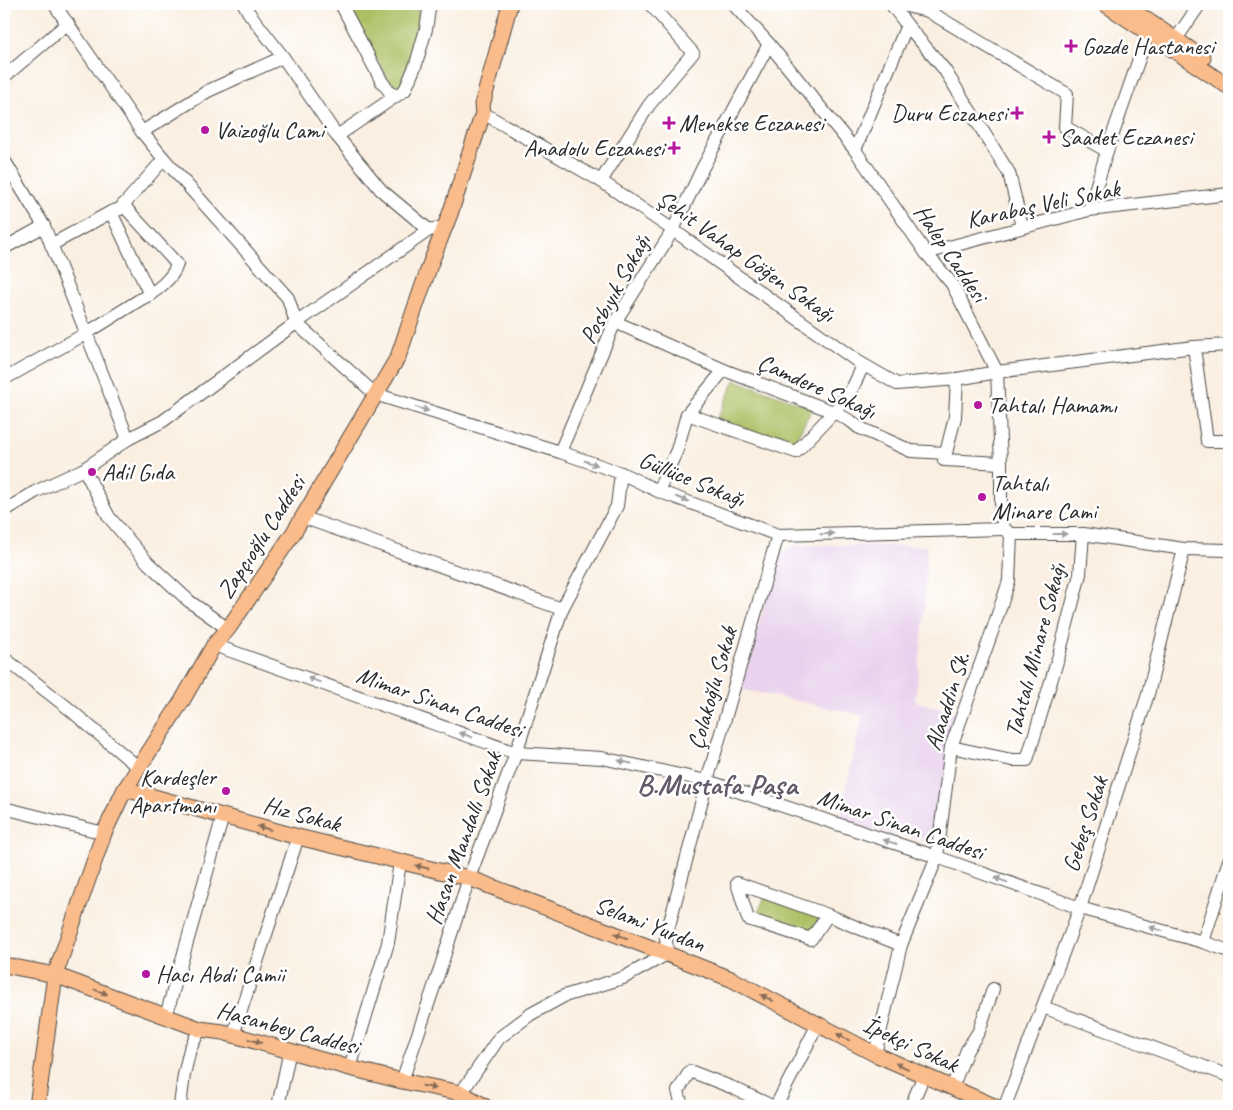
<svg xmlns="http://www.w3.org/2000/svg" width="1233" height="1110" font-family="Caveat,sans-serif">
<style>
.built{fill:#e9d2ed}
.green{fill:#acbf63;stroke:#6c7547}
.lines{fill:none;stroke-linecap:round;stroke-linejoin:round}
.minor-casing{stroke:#4a4846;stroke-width:14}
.major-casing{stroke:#4a4846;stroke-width:17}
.minor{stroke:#fff;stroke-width:12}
.major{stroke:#fabc8b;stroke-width:15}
.oneway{fill:#a0a0a0}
.oneway2{fill:#886c56}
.poi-dot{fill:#b5179e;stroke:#fff;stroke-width:2}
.labels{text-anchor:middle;stroke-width:5;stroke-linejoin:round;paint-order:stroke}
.poi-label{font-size:24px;fill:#2b2b2b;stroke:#fff;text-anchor:start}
.street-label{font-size:24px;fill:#2b2b2b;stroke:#fff}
.district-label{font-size:29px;font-weight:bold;fill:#635b69;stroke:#fff}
</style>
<rect width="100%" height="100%" fill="#fff"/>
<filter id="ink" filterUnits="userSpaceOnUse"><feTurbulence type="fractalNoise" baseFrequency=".02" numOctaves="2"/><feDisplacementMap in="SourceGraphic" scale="10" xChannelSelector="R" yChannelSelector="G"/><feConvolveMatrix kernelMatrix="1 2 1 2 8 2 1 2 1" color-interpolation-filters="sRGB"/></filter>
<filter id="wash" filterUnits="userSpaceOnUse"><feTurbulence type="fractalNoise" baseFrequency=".0096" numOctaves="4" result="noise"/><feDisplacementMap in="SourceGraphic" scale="20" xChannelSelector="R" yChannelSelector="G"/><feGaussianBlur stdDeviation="1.12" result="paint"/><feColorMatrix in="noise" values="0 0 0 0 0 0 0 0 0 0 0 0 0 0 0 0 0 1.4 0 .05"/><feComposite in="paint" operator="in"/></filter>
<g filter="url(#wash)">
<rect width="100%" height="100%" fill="#faefe1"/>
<!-- built -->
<path class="built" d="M 794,545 L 927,546 L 923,630 L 915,701 L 962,715 L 951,747 L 932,842 L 838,823 L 863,715 L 741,689 L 779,554 Z"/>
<!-- green -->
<g class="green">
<path d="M 346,4 L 408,4 L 418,9 L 422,26 L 405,83 L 399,87 L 391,84 Z"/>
<path d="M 735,380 L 813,408 L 792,446 L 717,419 Z"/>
<path d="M 765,896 L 822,918 L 808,935 L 757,915 Z"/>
</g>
</g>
<g filter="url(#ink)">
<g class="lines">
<!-- minor casing -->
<g class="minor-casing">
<g id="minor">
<path d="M 54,4 L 142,132 L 164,159 L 288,298 L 296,323 L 375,394 L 560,452 L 621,473 L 658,491 L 778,535 L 1004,529"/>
<path d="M 244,4 L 249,13 L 283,57 L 337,136 L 381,190 L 429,230"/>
<path d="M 341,4 L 382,82 L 394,97"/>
<path d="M 733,4 L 769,44 L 855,150 L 926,253 L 952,284 L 997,372 L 1001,463 L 1001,510 L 1004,529 L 1011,534 L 1083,534 L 1184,549 L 1229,550"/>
<path d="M 891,4 L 907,25 L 944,69 L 1009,173 L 1022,227"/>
<path d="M 897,4 L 928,11 L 1067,94 L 1065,127 L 1107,151"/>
<path d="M 1176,39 L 1200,4"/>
<path d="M 4,77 L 68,23"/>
<path d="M 483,113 L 601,181 L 673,230 L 857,361 L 897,384 L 957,379 L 997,372 L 1194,347 L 1229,345"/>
<path d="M 142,132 L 208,91 L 283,57"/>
<path d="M 337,136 L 405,90 L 416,64 L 426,29 L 430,4"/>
<path d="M 855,150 L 907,25"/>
<path d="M 4,160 L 44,226 L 128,439"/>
<path d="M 601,181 L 649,105 L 693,53 L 650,4"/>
<path d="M 1089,210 L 1107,151 L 1148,33"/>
<path d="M 111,212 L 150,295"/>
<path d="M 51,245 L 111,212 L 120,209 L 164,159"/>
<path d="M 4,248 L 44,226"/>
<path d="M 926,253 L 1089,210 L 1229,194"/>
<path d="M 615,322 L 724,370 L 834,412 L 852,422 L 858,427 L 911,451 L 946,453 L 944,460 L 1001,463"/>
<path d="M 1194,347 L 1207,441 L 1229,441"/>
<path d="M 4,379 L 87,333 L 141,299 C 153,294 174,278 177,264 L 123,205"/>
<path d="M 687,414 L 796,452 L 834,412 L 853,387 L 862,368 L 857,361"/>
<path d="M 560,452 L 615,322 L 673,230 L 702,169 L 769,44"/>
<path d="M 946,453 L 955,417 L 957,379"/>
<path d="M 84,469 L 109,517 L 148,563 L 189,601 L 228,629"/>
<path d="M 658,491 L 677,450 L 687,414 L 724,370"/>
<path d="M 4,511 L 35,492 L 84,469 L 128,439 L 163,421 L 296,323 L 429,230 L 445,227"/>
<path d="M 302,517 L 562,609"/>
<path d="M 214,645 L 516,753 L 602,758 L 707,781 L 937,857 L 1080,908 L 1203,942 L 1229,951"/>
<path d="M 4,658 L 68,708 L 139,768"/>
<path d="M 951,747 L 1012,760 L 1027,760 L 1059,655 L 1080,574 L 1083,534"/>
<path d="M 4,808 L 104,833"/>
<path d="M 828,915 L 737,883 L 748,919 L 811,939 L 828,915 L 856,927 L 901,945"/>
<path d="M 1203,942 L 1229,860"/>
<path d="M 1043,1007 L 1229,1076"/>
<path d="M 166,1016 L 223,816"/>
<path d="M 233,1035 L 298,837"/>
<path d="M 875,1054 L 901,945 L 937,857 L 951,747 L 993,629 L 1009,581 L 1011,534"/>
<path d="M 350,1068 L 388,943 L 400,862"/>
<path d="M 402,1081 L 440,969 L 469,878 L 516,753 L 562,609 L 617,506 L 621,473"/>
<path d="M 952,1088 L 967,1050 L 979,1031 L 993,989"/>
<path d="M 461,1093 L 499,1038 L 531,1014 L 564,996 L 623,978 L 667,954 L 666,937 L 707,781 L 778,535"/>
<path d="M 180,1106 L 184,1075 L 190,1049 L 200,1029"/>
<path d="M 278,1106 L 290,1050"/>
<path d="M 682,1106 L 678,1091 L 690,1071 L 731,1087 L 772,1106"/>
<path d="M 776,1106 L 818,1024"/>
<path d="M 911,1106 L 924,1075"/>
<path d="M 1005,1106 L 1080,908 L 1148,694 L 1184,549"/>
</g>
</g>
<!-- major casing -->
<g class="major-casing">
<g id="major">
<path d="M 1105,4 L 1229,87"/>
<path d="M 1123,4 L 1203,58"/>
<path d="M 125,789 L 298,837 L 469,878 L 667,954 L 731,979 L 875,1054 L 994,1106"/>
<path d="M 4,965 L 55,975 L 200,1029 L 223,1032 L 350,1068 L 402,1081 L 461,1093 L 484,1106"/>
<path d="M 37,1106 L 55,975 L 104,833 L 125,789 L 182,701 L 214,645 L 228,629 L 294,532 L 398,357 L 431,262 L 450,214 L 483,113 L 482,105 L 510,4"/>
</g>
</g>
<!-- minor -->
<use href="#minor" class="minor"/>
<!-- major -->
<use href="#major" class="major"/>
</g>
<!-- one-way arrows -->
<defs><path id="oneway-solid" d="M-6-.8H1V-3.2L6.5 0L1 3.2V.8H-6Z" transform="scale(1.25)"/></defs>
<g class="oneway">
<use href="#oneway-solid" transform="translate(422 409) rotate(17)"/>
<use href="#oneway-solid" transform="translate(591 463) rotate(19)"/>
<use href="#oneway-solid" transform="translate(682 499) rotate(20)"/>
<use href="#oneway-solid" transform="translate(827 534) rotate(-2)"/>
<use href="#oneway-solid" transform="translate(1060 534)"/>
<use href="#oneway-solid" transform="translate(314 680) rotate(-160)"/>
<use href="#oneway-solid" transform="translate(466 735) rotate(-160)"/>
<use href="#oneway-solid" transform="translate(625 762) rotate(-167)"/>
<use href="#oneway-solid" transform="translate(890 842) rotate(-162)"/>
<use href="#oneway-solid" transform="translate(1001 880) rotate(-160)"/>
<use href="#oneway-solid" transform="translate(1156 929) rotate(-164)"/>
</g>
<g class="oneway2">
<use href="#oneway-solid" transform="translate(264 828) rotate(-165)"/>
<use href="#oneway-solid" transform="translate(422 867) rotate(-166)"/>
<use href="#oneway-solid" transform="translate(621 936) rotate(-159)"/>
<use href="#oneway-solid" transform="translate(101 992) rotate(20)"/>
<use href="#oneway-solid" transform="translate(767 998) rotate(-153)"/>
<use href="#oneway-solid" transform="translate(843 1037) rotate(-152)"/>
<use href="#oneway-solid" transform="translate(255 1041) rotate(15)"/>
<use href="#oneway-solid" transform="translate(902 1066) rotate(-156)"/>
<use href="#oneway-solid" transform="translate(429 1087) rotate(12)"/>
</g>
</g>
<!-- markers -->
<g class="poi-dot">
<path d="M1068.5 38.5h5v5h5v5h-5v5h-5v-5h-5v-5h5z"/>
<path d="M1014.5 105.5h5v5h5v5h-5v5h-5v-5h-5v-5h5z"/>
<path d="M666.5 115.5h5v5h5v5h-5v5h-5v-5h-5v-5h5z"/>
<circle cx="205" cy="130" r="5"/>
<path d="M1046.5 129.5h5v5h5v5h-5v5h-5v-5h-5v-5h5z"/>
<path d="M671.5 140.5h5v5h5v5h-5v5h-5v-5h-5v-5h5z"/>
<circle cx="978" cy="405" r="5"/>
<circle cx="92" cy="472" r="5"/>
<circle cx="982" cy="497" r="5"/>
<circle cx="226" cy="791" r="5"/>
<circle cx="146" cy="974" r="5"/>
</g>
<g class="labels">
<!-- poi labels -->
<g class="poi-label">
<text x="1082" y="54">Gozde Hastanesi</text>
<text x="1007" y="121" text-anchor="end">Duru Eczanesi</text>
<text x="679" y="131">Menekse Eczanesi</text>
<text x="215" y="138">Vaizoğlu Cami</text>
<text x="1059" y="145">Saadet Eczanesi</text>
<text x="664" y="156" text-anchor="end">Anadolu Eczanesi</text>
<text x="988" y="413">Tahtalı Hamamı</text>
<text x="102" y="480">Adil Gıda</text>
<text x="992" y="491">Tahtalı<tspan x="992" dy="28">Minare Cami</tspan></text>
<text x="216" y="785" text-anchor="end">Kardeşler<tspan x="216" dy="28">Apartmanı</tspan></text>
<text x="156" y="982">Hacı Abdi Camii</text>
</g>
<!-- street labels -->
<g class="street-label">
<text transform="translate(1043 204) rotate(-12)" y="8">Karabaş Veli Sokak</text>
<text transform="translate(951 253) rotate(56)" y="8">Halep Caddesi</text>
<text transform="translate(746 256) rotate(35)" y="8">Şehit Vahap Göğen Sokağı</text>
<text transform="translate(615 289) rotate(-61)" y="8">Posbıyık Sokağı</text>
<text transform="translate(817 386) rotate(24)" y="8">Çamdere Sokağı</text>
<text transform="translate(692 479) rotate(22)" y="8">Güllüce Sokağı</text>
<text transform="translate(261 537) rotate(-57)" y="8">Zapçıoğlu Caddesi</text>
<text transform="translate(1035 650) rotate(-75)" y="8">Tahtalı Minare Sokağı</text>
<text transform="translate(712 688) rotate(-74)" y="8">Çolakoğlu Sokak</text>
<text transform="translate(947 701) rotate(-72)" y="8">Alaaddin Sk.</text>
<text transform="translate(440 702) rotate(19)" y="8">Mimar Sinan Caddesi</text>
<text transform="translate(302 814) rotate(15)" y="8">Hız Sokak</text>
<text transform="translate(901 824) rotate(19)" y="8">Mimar Sinan Caddesi</text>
<text transform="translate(1085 824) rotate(-72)" y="8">Gebeş Sokak</text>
<text transform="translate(463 838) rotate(-70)" y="8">Hasan Mandallı Sokak</text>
<text transform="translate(650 924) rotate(21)" y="8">Selami Yurdan</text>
<text transform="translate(288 1028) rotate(15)" y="8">Hasanbey Caddesi</text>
<text transform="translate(911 1044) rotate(25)" y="8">İpekçi Sokak</text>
</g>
<!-- district labels -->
<g class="district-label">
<text x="717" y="794">B.Mustafa Paşa</text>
</g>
</g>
<!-- margin -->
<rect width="1233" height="1110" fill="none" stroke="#fff" stroke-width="20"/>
</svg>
